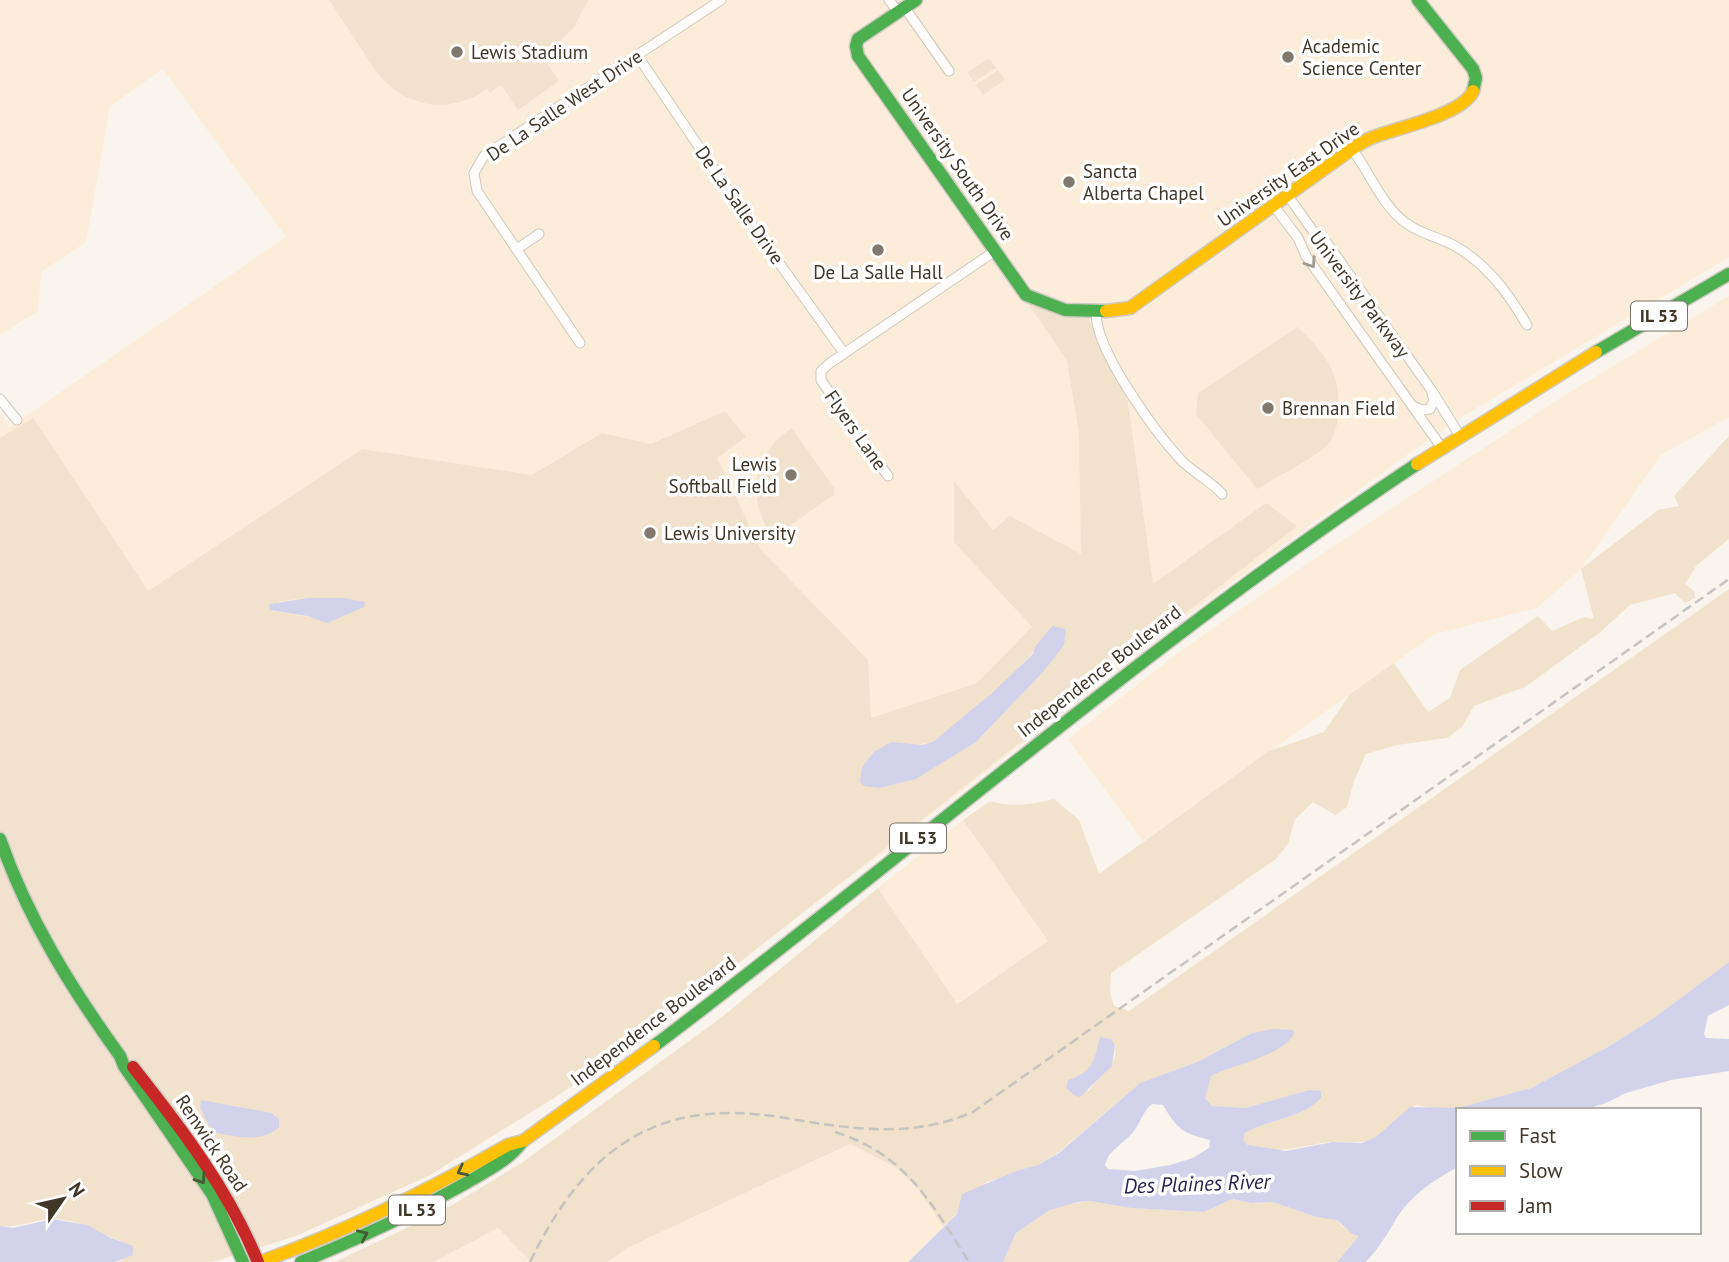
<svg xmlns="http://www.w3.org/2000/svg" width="1729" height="1262" font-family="'PT Sans',sans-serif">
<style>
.built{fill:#fbedd9}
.green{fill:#f1e2cd;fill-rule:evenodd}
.water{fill:#d2d2ea;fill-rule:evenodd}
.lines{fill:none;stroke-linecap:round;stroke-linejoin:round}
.street-casing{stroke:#cfc9c0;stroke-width:11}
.fast-casing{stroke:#cfc9c0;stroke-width:15}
.slow-casing{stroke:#cfc9c0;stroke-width:15}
.jam-casing{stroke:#cfc9c0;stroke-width:15}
.street{stroke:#fefdfc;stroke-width:9}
.fast{stroke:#4caf50;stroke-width:12}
.slow{stroke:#ffc107;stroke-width:12}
.jam{stroke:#c62828;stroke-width:12}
.rail{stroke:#c6c4c2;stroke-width:2.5;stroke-dasharray:10 5;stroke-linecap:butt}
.oneway{stroke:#9f9a93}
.oneway2{stroke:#445b35}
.poi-dot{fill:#81796e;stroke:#fff;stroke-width:2.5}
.labels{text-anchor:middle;stroke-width:7;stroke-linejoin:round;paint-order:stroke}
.shield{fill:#fff;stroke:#79736a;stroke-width:2}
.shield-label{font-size:18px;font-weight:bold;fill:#40372a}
.poi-label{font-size:19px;fill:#40372a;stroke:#fff;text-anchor:start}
.street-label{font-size:19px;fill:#40372a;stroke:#fff}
.water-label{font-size:21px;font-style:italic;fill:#252452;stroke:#fff}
</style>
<rect width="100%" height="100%" fill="#f9f4ed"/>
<!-- built -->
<g class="built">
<path d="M 0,0 L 1729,0 L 1729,257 L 1465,415 L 1415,449 L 1185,617 L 863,868 L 561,1086 L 0,768 L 0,413 L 10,427 L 286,237 L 163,69 L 110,106 L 86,242 L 41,272 L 38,311 L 0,335 Z"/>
<path d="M 1729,296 L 1729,417 L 1661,455 L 1581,569 L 1537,608 L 1435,634 L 1143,841 L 1068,739 L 1179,652 L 1308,563 L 1562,397 Z"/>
<path d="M 963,820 L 1048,941 L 956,1004 L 878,888 Z"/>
<path d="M 850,1144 L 895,1167 L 920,1191 L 943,1227 L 908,1262 L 608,1262 L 627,1248 Z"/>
<path d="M 498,1228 L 531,1262 L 434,1262 Z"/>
</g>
<!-- green -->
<g class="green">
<path d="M 329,0 L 588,0 L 574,27 L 557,44 L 558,46 L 543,57 L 559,81 L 518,110 L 501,85 L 490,93 L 487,89 C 450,115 406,108 378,74 Z"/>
<path d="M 989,58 L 996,68 L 974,82 L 967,72 Z"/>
<path d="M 998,70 L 1005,80 L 983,95 L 976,85 Z"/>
<path d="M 1029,305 L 1088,317 L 1128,402 L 1153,584 L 1266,503 L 1297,526 L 634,1045 L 554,1098 L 430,1175 L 296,1236 L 212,1262 L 115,1262 L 123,1260 L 121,1241 C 97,1233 83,1220 54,1219 C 35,1219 19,1228 0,1226 L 0,438 L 33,418 L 148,591 L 362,449 L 532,475 L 602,433 L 651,444 L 725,411 L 746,437 L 717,458 L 761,550 L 868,660 L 871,718 L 977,683 L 1032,627 L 954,542 L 954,481 L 993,530 L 1010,516 L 1081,554 L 1079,432 L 1067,361 ZM 308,598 L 344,598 L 365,603 L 314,618 L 271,611 L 279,601 ZM 1044,635 L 1043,672 L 976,742 L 916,779 L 880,788 C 888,778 906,753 915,746 C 920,743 929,743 935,740 C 958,725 1037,657 1044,635 Z"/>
<path d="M 1297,327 C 1327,354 1342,375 1338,416 C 1337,426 1334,439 1327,446 C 1311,460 1276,477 1257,489 L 1196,414 L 1198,393 Z"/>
<path d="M 792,428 L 834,488 L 834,495 L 773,537 C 745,499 753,454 792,428 Z"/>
<path d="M 1729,436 L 1729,539 L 1696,566 L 1685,584 L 1694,591 L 1695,598 L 1685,603 L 1675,593 L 1630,605 L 1598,634 L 1525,687 L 1474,706 L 1462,727 L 1447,738 L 1397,745 L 1366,754 L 1354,781 L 1347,807 L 1335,815 L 1313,802 L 1295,819 L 1288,844 L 1276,859 L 1111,973 L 1110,993 L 1114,1006 L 1129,1011 L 1729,589 L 1729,962 L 1654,1018 L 1606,1048 L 1531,1088 L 1458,1108 L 1441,1109 L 1415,1105 C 1403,1115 1390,1129 1377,1137 C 1363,1145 1349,1141 1334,1142 C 1309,1142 1263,1162 1243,1140 L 1245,1133 C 1269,1119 1302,1119 1321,1098 L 1312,1090 L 1246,1108 L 1212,1106 L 1205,1098 L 1209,1078 L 1213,1075 L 1233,1066 L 1285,1029 L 1252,1033 L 1197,1062 L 1140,1083 L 1059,1152 L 1038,1165 L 987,1182 L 943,1227 L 920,1191 L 895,1167 L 850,1144 L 627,1248 L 608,1262 L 531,1262 L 498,1228 L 434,1262 L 335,1262 L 444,1210 L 523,1162 L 722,1017 L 878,888 L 957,1004 L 1048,941 L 963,820 L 990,801 C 1013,808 1032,804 1054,799 L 1079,820 L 1099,874 L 1269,751 L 1324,732 L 1350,694 L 1394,663 L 1428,712 L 1450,698 L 1460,670 L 1538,616 L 1552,631 L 1584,617 L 1594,619 L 1581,569 L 1658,510 L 1679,506 L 1674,496 ZM 1100,1037 L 1111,1039 C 1126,1062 1099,1075 1089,1091 L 1068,1081 C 1093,1072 1094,1062 1100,1037 Z"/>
<path d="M 1232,1199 L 1251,1203 L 1273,1202 L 1316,1217 L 1329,1218 L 1337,1220 L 1343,1227 L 1359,1236 L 1337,1262 L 1003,1262 L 1016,1233 L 1050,1210 L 1065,1205 L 1090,1201 L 1131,1208 L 1204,1212 Z"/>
</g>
<!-- water -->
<g class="water">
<path d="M 308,598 L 344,598 L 365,602 L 364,607 L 327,623 L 307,616 L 269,610 L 270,604 Z"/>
<path d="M 1052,626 L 1066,629 L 1064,645 L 1043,672 L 976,742 L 916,779 L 880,788 L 864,786 L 860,782 L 862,767 L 874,752 L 891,742 L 923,745 L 934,741 L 991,694 L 1033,654 L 1035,647 Z"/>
<path d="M 1729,962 L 1729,1005 L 1708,1016 L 1704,1034 L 1706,1038 L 1729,1039 L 1729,1071 L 1671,1080 L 1626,1093 L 1606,1103 L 1583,1110 L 1458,1110 L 1458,1167 C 1433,1180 1409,1197 1395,1221 C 1386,1236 1378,1249 1366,1262 L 1337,1262 L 1359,1236 L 1351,1233 L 1337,1220 L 1316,1217 L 1273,1202 L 1251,1203 L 1232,1199 L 1204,1212 L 1131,1208 L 1090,1201 L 1078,1202 L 1050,1210 L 1016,1233 L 1003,1262 L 908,1262 L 957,1214 L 962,1194 L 1016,1171 L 1038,1165 L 1059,1153 L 1140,1083 L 1197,1062 L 1252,1033 L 1274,1029 L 1293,1030 L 1294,1033 C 1286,1055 1231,1065 1211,1076 L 1205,1098 L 1212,1106 L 1246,1108 L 1309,1090 L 1321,1091 L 1321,1098 C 1302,1119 1269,1119 1245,1133 L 1243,1140 L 1248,1145 L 1286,1151 L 1333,1142 L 1362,1143 L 1376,1137 L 1410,1107 L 1458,1108 L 1531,1088 L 1606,1048 L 1654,1018 ZM 1152,1104 L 1163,1105 C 1178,1130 1182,1133 1210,1140 L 1209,1148 L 1193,1158 L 1170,1165 L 1135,1171 L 1108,1169 L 1105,1165 C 1109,1149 1124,1144 1134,1131 C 1141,1122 1142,1112 1152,1104 Z"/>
<path d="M 1100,1037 L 1111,1039 L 1115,1045 L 1112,1066 L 1080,1097 L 1074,1095 L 1066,1088 L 1068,1080 C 1093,1072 1094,1061 1100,1037 Z"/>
<path d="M 201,1100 L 271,1113 L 279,1119 L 279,1127 C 262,1143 238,1137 217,1133 L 209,1126 L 200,1107 Z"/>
<path d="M 52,1219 L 87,1225 L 109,1237 L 133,1246 L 133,1255 L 115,1262 L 0,1262 L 0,1226 L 13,1228 Z"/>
</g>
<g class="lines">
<!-- street casing -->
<g class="street-casing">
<g id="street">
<path d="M 889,0 L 898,12"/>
<path d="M 905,8 L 949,71"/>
<path d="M 637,55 L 751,224 L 844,353"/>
<path d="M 1352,149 C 1370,173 1382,206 1406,223 C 1420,234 1439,237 1455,246 C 1488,265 1508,293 1527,325"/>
<path d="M 1288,196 L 1313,231 L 1327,243 L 1432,391 L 1460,436"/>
<path d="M 1274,206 L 1298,238 L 1306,256 L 1442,448"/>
<path d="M 517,249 L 539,234"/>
<path d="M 1096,313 C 1096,351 1155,432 1181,460 C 1191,471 1216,485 1222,494"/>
<path d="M 580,343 L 477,191 L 474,173 L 484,156 L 721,0"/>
<path d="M 0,399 L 17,420"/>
<path d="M 1413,406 L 1422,410 L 1430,409 L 1434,400 L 1432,393"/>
<path d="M 888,476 L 821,380 L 821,371 L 830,363 L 995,251"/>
</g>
</g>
<!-- fast casing -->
<g class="fast-casing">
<g id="fast">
<path d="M 916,0 L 858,39 L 856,46 L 858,56 L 1026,295 L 1065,310 L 1106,311"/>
<path d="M 1418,0 L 1473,69 L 1476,78 L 1473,91"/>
<path d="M 1596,352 L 1729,274"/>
<path d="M 0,839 C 28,919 71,988 120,1056 L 124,1066 L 212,1194 L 243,1262"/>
<path d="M 654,1046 C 910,853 1150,641 1417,464"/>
<path d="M 301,1262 C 358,1239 413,1213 466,1183 C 486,1171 508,1161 522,1142"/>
</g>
</g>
<!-- slow casing -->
<g class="slow-casing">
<g id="slow">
<path d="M 1106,311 L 1130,308 L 1352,149 C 1358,145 1364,141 1371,138 C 1395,128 1463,115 1473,91"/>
<path d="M 1417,464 L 1596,352"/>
<path d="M 260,1262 C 347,1231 428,1191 508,1145 L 523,1141 L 654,1046"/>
</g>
</g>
<!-- jam casing -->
<g class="jam-casing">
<path id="jam" d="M 133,1067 C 182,1129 228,1189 258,1262"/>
</g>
<!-- street -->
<use href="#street" class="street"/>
<!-- fast -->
<use href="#fast" class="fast"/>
<!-- slow -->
<use href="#slow" class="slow"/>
<!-- jam -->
<use href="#jam" class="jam"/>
<!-- rail -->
<g class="rail">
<path d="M 835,1132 C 906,1154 932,1204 969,1262"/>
<path d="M 530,1262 C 583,1153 652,1097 779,1117 C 847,1128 907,1140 973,1112 L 1729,579"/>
</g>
</g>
<!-- one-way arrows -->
<defs><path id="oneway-chevron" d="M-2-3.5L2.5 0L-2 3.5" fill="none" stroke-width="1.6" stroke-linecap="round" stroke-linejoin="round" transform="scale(1.75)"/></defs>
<use class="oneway" href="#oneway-chevron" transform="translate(1311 263) rotate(56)"/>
<g class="oneway2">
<use href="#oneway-chevron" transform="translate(462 1171) rotate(153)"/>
<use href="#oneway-chevron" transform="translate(201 1179) rotate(55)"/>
<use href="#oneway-chevron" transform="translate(363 1235) rotate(-24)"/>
</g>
<!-- markers -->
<g class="poi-dot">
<circle cx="457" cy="52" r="7"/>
<circle cx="1288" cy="57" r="7"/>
<circle cx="1069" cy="182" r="7"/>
<circle cx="878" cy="250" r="7"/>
<circle cx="1268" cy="408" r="7"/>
<circle cx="791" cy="475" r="7"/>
<circle cx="650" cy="533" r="7"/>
</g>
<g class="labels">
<!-- shield labels -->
<g class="shield">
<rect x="1631" y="301.5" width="56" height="29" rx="5"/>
<rect x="890" y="823.5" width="56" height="29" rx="5"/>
<rect x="389" y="1195.5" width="56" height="29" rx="5"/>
</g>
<g class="shield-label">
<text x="1659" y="322">IL 53</text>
<text x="918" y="844">IL 53</text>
<text x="417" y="1216">IL 53</text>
</g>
<!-- poi labels -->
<g class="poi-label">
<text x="1302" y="53">Academic<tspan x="1302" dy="22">Science Center</tspan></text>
<text x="471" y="59">Lewis Stadium</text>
<text x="1083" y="178">Sancta<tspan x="1083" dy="22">Alberta Chapel</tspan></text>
<text x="878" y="279" text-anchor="middle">De La Salle Hall</text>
<text x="1282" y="415">Brennan Field</text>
<text x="777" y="471" text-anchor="end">Lewis<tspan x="777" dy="22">Softball Field</tspan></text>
<text x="664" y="540">Lewis University</text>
</g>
<!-- street labels -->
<g class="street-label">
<text transform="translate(564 105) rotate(-34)" y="7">De La Salle West Drive</text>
<text transform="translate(958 164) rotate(55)" y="7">University South Drive</text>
<text transform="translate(1288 174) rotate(-35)" y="7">University East Drive</text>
<text transform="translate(740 205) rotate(55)" y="7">De La Salle Drive</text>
<text transform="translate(1360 294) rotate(53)" y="7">University Parkway</text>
<text transform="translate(856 430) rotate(55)" y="7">Flyers Lane</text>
<text transform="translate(1099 671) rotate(-38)" y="7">Independence Boulevard</text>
<text transform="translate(653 1021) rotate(-37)" y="7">Independence Boulevard</text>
<text transform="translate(212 1143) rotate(56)" y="7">Renwick Road</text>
</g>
<!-- water labels -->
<g class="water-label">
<text transform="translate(1197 1184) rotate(-2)" y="7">Des Plaines River</text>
</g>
</g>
<!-- legend -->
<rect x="1456" y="1108" width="245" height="126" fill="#ffffff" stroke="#b3afaa" stroke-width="2"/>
<rect x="1470" y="1131" width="35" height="10" fill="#4caf50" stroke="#b3afaa" stroke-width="2"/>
<text x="1519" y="1143" font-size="21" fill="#40372a">Fast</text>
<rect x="1470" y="1166" width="35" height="10" fill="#ffc107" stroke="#b3afaa" stroke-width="2"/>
<text x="1519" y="1178" font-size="21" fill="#40372a">Slow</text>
<rect x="1470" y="1201" width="35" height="10" fill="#c62828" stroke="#b3afaa" stroke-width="2"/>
<text x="1519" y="1213" font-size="21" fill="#40372a">Jam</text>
<!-- north arrow -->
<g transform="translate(63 1199) rotate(56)" stroke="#ffffff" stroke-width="5" paint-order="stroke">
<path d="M0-5L12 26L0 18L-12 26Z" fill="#40372a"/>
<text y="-10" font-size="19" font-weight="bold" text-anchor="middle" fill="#40372a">N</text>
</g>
</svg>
